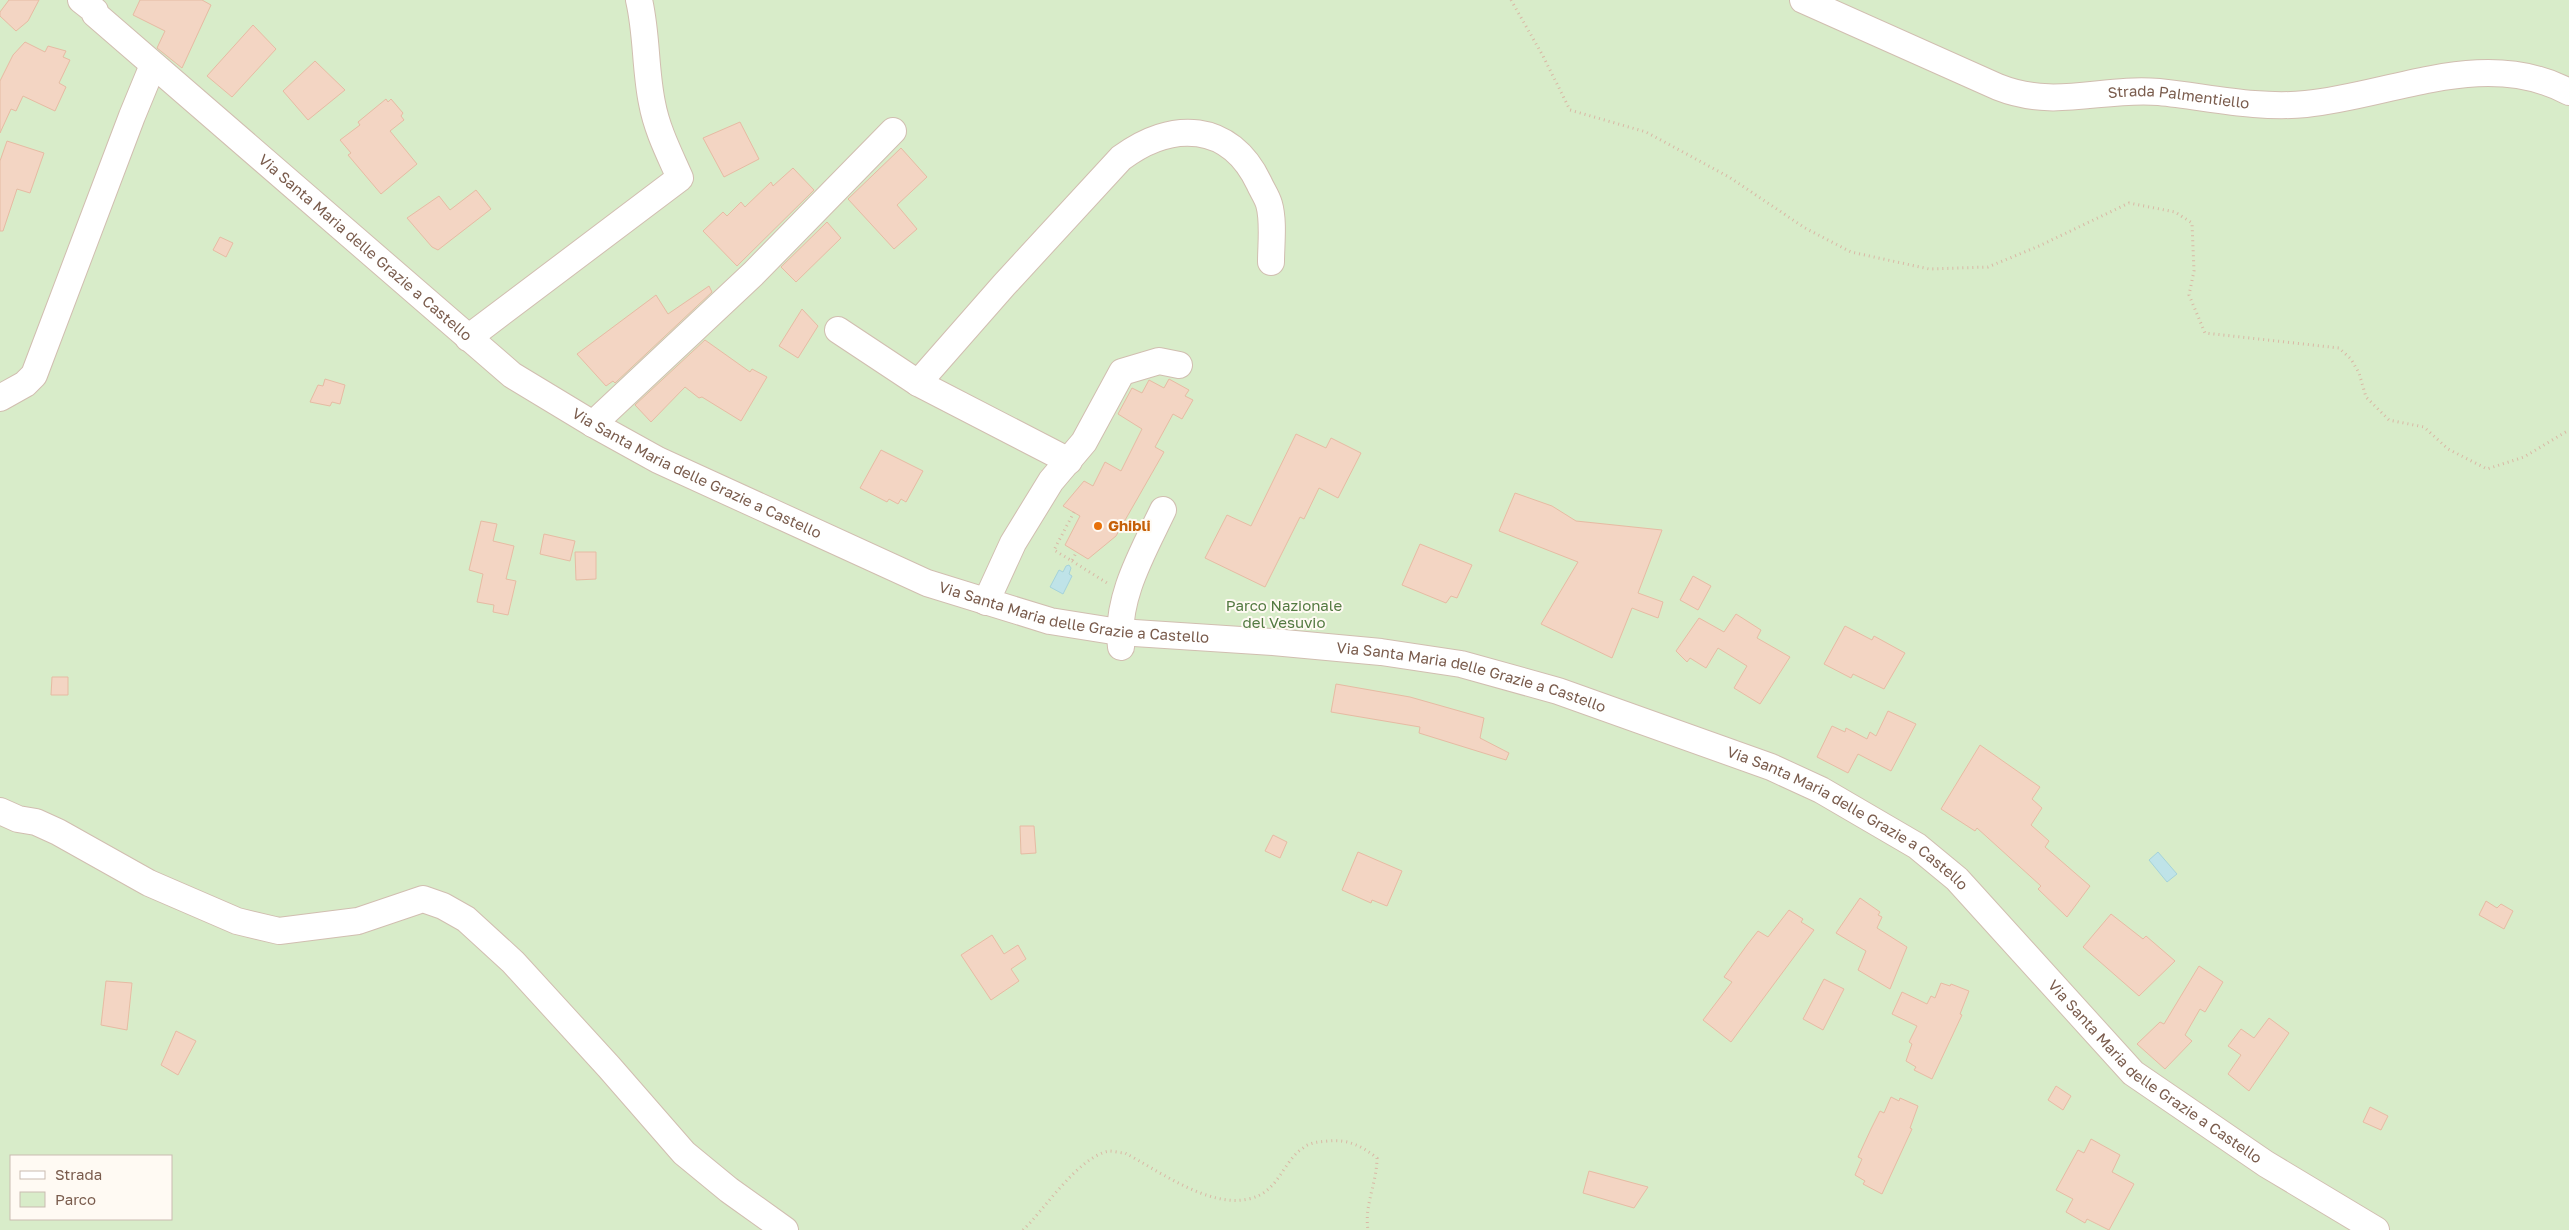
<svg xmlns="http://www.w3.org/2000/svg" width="2569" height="1230" font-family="'Golos Text',sans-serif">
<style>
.green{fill:#d8ecc9;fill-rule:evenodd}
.water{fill:#bfe3e8;stroke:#a5d3da}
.building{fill:#f3d5c3;stroke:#e6bba3}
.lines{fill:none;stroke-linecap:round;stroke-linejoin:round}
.minor-casing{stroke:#d1beb0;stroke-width:28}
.path{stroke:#d9b8a5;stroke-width:3;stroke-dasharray:1 4;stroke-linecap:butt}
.minor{stroke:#fff;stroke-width:26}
.food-dot{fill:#e8710a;stroke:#fffaf3;stroke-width:2}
.labels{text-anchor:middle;stroke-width:4;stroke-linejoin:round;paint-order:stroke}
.street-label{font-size:15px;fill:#7a5c4d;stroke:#fffaf3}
.food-label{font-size:15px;font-weight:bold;fill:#c56008;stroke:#fffaf3;text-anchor:start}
.park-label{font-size:15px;fill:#537a41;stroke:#fffaf3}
</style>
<rect width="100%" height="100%" fill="#fdf6ec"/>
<!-- green -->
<path class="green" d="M 0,0 L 2569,0 L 2569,1230 L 0,1230 ZM 11,1156 L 171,1156 L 171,1219 L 11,1219 Z"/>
<!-- water -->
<g class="water">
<path d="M 1069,565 L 1071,568 L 1069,574 L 1072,576 L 1063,594 L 1050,587 L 1059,570 L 1063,572 L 1066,566 Z"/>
<path d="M 2158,852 L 2177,874 L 2167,882 L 2149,860 Z"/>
</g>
<!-- building -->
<g class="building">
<path d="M 9,0 L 39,0 L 28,21 L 16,31 L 0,16 L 0,12 Z"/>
<path d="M 140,0 L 202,0 L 211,5 L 182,68 L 157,48 L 165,31 L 133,15 Z"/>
<path d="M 253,25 L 276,49 L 232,97 L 207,76 Z"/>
<path d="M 25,42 L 45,52 L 48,46 L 66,51 L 63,57 L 70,60 L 59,83 L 66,87 L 55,111 L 23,96 L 16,111 L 11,109 L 0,133 L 0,81 L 13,55 Z"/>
<path d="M 315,61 L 345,90 L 308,120 L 283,91 Z"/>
<path d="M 386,99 L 388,102 L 391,99 L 403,113 L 401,116 L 404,120 L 390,131 L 417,164 L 381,194 L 348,155 L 351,153 L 340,140 L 360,125 L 358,122 Z"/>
<path d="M 740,122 L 759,159 L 724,177 L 703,138 Z"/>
<path d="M 7,141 L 44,153 L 30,193 L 17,189 L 3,231 L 0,231 L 0,161 Z"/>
<path d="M 901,148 L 927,177 L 897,205 L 917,229 L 894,249 L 848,199 Z"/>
<path d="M 793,168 L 814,190 L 737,266 L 703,231 L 723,212 L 727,216 L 741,202 L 745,207 L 771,182 L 773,186 Z"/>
<path d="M 476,190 L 491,209 L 438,250 L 432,247 L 407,218 L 439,196 L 450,210 Z"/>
<path d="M 827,222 L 841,238 L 796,282 L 781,267 Z"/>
<path d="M 220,237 L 233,243 L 226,257 L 213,250 Z"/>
<path d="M 709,286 L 712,292 L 615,383 L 613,381 L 606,386 L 577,354 L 656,295 L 668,314 Z"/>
<path d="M 802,309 L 818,326 L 798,358 L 779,346 Z"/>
<path d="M 705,340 L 750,372 L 752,369 L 767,377 L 741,421 L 702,397 L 699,398 L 685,387 L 651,422 L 635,405 Z"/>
<path d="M 325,379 L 345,385 L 340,404 L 332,402 L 330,406 L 310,402 L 318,385 L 323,386 Z"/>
<path d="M 1169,379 L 1189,390 L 1185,396 L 1193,400 L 1182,419 L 1173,414 L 1155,447 L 1164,452 L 1116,536 L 1088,559 L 1065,545 L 1080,516 L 1063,506 L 1084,481 L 1093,486 L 1105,462 L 1121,471 L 1142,429 L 1118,414 L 1132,388 L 1142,393 L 1149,380 L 1164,388 Z"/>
<path d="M 1296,434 L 1326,448 L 1331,438 L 1361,453 L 1338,498 L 1319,488 L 1304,519 L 1300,517 L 1265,587 L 1205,558 L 1227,515 L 1251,526 Z"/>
<path d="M 881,450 L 923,471 L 906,502 L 901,499 L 898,504 L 889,499 L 887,502 L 860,488 Z"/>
<path d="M 1515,493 L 1552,506 L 1576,521 L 1662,530 L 1638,593 L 1663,602 L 1658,618 L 1632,608 L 1612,658 L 1541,624 L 1578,562 L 1499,531 Z"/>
<path d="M 481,521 L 497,524 L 493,541 L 514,546 L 506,579 L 516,581 L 508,615 L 493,612 L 494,605 L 477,602 L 483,574 L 469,570 Z"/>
<path d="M 544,534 L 575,541 L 570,561 L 540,554 Z"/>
<path d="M 1420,544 L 1472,565 L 1457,598 L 1451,596 L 1446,603 L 1402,585 Z"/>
<path d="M 575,552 L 596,552 L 596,579 L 576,580 Z"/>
<path d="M 1693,576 L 1711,586 L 1698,610 L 1680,600 Z"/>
<path d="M 1736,614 L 1761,630 L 1757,638 L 1790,657 L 1760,704 L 1734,688 L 1747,666 L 1718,648 L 1706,668 L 1690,658 L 1687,662 L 1676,651 L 1699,618 L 1724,632 Z"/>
<path d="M 1845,626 L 1872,640 L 1874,636 L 1905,653 L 1884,689 L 1853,674 L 1851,678 L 1824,664 Z"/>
<path d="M 52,677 L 68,677 L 68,695 L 51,695 Z"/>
<path d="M 1336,684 L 1410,697 L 1484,718 L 1480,738 L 1509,753 L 1506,760 L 1419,733 L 1420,727 L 1331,712 Z"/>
<path d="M 1888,711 L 1916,724 L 1891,771 L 1858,754 L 1848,773 L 1817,757 L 1832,726 L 1845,732 L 1846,728 L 1867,739 L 1870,732 L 1876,736 Z"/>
<path d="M 1980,745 L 2040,787 L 2032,799 L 2042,808 L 2031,825 L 2049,841 L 2045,847 L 2090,886 L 2067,917 L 2038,889 L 2041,886 L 1977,828 L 1975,831 L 1941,809 Z"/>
<path d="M 1020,826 L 1034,826 L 1036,853 L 1021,854 Z"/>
<path d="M 1273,835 L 1287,842 L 1280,858 L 1265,851 Z"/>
<path d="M 1358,852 L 1402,871 L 1387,906 L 1372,900 L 1371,903 L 1342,890 Z"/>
<path d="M 1860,898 L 1880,912 L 1878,915 L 1882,917 L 1877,928 L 1907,947 L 1890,989 L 1858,970 L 1866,951 L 1836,933 Z"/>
<path d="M 2486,901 L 2497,908 L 2501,904 L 2513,911 L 2504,929 L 2479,915 Z"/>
<path d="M 1789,910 L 1803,919 L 1801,922 L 1814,930 L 1731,1042 L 1703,1020 L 1732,982 L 1724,977 L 1747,945 L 1758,931 L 1768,937 Z"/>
<path d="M 2111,914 L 2143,939 L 2146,936 L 2175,961 L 2139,996 L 2083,947 Z"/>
<path d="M 992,935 L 1004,954 L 1018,945 L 1026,959 L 1011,969 L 1019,981 L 991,1000 L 961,955 Z"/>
<path d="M 2199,966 L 2223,982 L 2205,1012 L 2200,1009 L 2185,1035 L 2192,1041 L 2165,1069 L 2137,1044 L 2160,1022 L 2164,1024 Z"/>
<path d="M 1824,979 L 1844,989 L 1823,1030 L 1803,1019 Z"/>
<path d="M 106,981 L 132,983 L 127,1030 L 101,1025 Z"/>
<path d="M 1941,983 L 1950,986 L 1951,984 L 1969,991 L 1960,1014 L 1962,1015 L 1932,1079 L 1914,1070 L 1916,1067 L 1906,1061 L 1912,1044 L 1909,1042 L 1917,1026 L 1892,1014 L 1902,992 L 1927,1004 L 1931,996 L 1935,998 Z"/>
<path d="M 2269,1018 L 2289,1033 L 2249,1091 L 2228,1074 L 2241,1055 L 2228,1046 L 2241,1029 L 2254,1038 Z"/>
<path d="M 176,1031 L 196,1041 L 178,1075 L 161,1065 Z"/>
<path d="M 2056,1086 L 2071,1096 L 2063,1110 L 2048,1100 Z"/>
<path d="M 1891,1097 L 1899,1101 L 1900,1098 L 1918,1106 L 1910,1128 L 1912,1129 L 1882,1194 L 1863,1184 L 1865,1181 L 1855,1175 L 1862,1159 L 1858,1157 L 1871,1129 L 1880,1111 L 1884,1113 Z"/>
<path d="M 2370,1107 L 2388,1116 L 2381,1130 L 2363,1122 Z"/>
<path d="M 2091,1139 L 2120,1155 L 2112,1172 L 2134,1184 L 2109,1230 L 2087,1219 L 2085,1223 L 2066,1212 L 2073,1199 L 2056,1190 L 2078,1150 L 2084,1153 Z"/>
<path d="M 1589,1171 L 1648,1187 L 1634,1208 L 1583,1193 Z"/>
</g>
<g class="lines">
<!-- minor casing -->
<g class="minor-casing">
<g id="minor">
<path id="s1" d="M 81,0 L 95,11 L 95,14 L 512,375 L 593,424 L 658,460 L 927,583 L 1050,621 L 1119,632 L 1273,642 L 1381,652 L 1461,664 L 1558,691 L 1771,767 L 1821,790 L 1917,846 L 1957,879 L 2133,1073 L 2266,1164 L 2376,1230"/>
<path id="s2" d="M 1803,0 L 1998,87 C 2056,110 2101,87 2159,92 C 2208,97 2257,109 2306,104 C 2393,95 2485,47 2569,92"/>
<path d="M 838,330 L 918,383 L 1069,461"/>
<path d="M 468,338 L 680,178 C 669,153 657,130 652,103 C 645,69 647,34 639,0"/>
<path d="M 918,383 L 1004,285 L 1121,158 C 1172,120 1230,122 1259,183 C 1262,190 1267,197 1269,204 C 1274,221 1271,244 1271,262"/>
<path d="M 0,398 L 25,384 L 34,375 L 132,116 L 153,65"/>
<path d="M 593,424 L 753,274 L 893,131"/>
<path d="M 986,602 L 1013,543 L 1051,481 L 1084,442 L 1122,372 L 1159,361 L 1179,365"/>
<path d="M 1121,647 C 1115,599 1143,552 1163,510"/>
<path d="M 0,811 L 18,819 L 36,822 L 58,832 L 149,883 L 237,921 L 279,931 L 358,921 L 423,899 L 443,906 L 466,919 L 513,962 L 609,1067 L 684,1153 L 729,1190 L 785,1230"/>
</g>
</g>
<!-- path -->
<g class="path">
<path d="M 1511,0 L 1543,56 L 1570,110 L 1646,132 L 1729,177 L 1805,228 L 1851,252 L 1929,269 L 1988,267 L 2039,246 L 2129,203 L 2175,212 L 2192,223 L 2194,271 L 2189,295 L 2205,333 L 2339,348 L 2351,359 L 2359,373 L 2366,397 L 2389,420 L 2424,427 L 2448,449 L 2487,469 L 2524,457 L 2569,430"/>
<path d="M 1074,512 L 1054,550 L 1072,561 L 1076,553"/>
<path d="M 1072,561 L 1107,583"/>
<path d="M 1023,1230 C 1045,1209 1078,1157 1109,1151 C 1114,1151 1120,1153 1125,1153 C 1159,1171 1209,1208 1248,1199 C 1279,1193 1282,1162 1303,1148 C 1310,1142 1319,1142 1328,1141 C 1348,1139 1362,1146 1377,1158 C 1377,1183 1364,1205 1368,1230"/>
</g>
<!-- minor -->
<use href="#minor" class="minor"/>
</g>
<!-- markers -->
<circle class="food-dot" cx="1098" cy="526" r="5"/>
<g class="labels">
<!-- street labels -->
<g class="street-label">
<text dy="5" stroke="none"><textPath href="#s2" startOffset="396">Strada Palmentiello</textPath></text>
<text dy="5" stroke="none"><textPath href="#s1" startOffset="378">Via Santa Maria delle Grazie a Castello</textPath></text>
<text dy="5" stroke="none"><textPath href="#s1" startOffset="782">Via Santa Maria delle Grazie a Castello</textPath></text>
<text dy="5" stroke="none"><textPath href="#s1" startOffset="1188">Via Santa Maria delle Grazie a Castello</textPath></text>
<text dy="5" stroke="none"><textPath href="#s1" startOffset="1592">Via Santa Maria delle Grazie a Castello</textPath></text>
<text dy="5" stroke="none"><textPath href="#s1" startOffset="1998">Via Santa Maria delle Grazie a Castello</textPath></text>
<text dy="5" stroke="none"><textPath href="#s1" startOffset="2402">Via Santa Maria delle Grazie a Castello</textPath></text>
</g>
<!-- food labels -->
<g class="food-label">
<text x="1108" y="531">Ghibli</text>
</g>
<!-- park labels -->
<g class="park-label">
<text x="1284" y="611">Parco Nazionale<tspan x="1284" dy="17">del Vesuvio</tspan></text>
</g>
</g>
<!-- legend -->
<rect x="10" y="1155" width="162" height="65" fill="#fffaf3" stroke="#cabbb1"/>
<rect x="20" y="1171" width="25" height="8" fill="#ffffff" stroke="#cabbb1"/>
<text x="55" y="1180" font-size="15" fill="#7a5c4d">Strada</text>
<rect x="20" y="1192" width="25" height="15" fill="#d8ecc9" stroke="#cabbb1"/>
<text x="55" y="1205" font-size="15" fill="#7a5c4d">Parco</text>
</svg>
